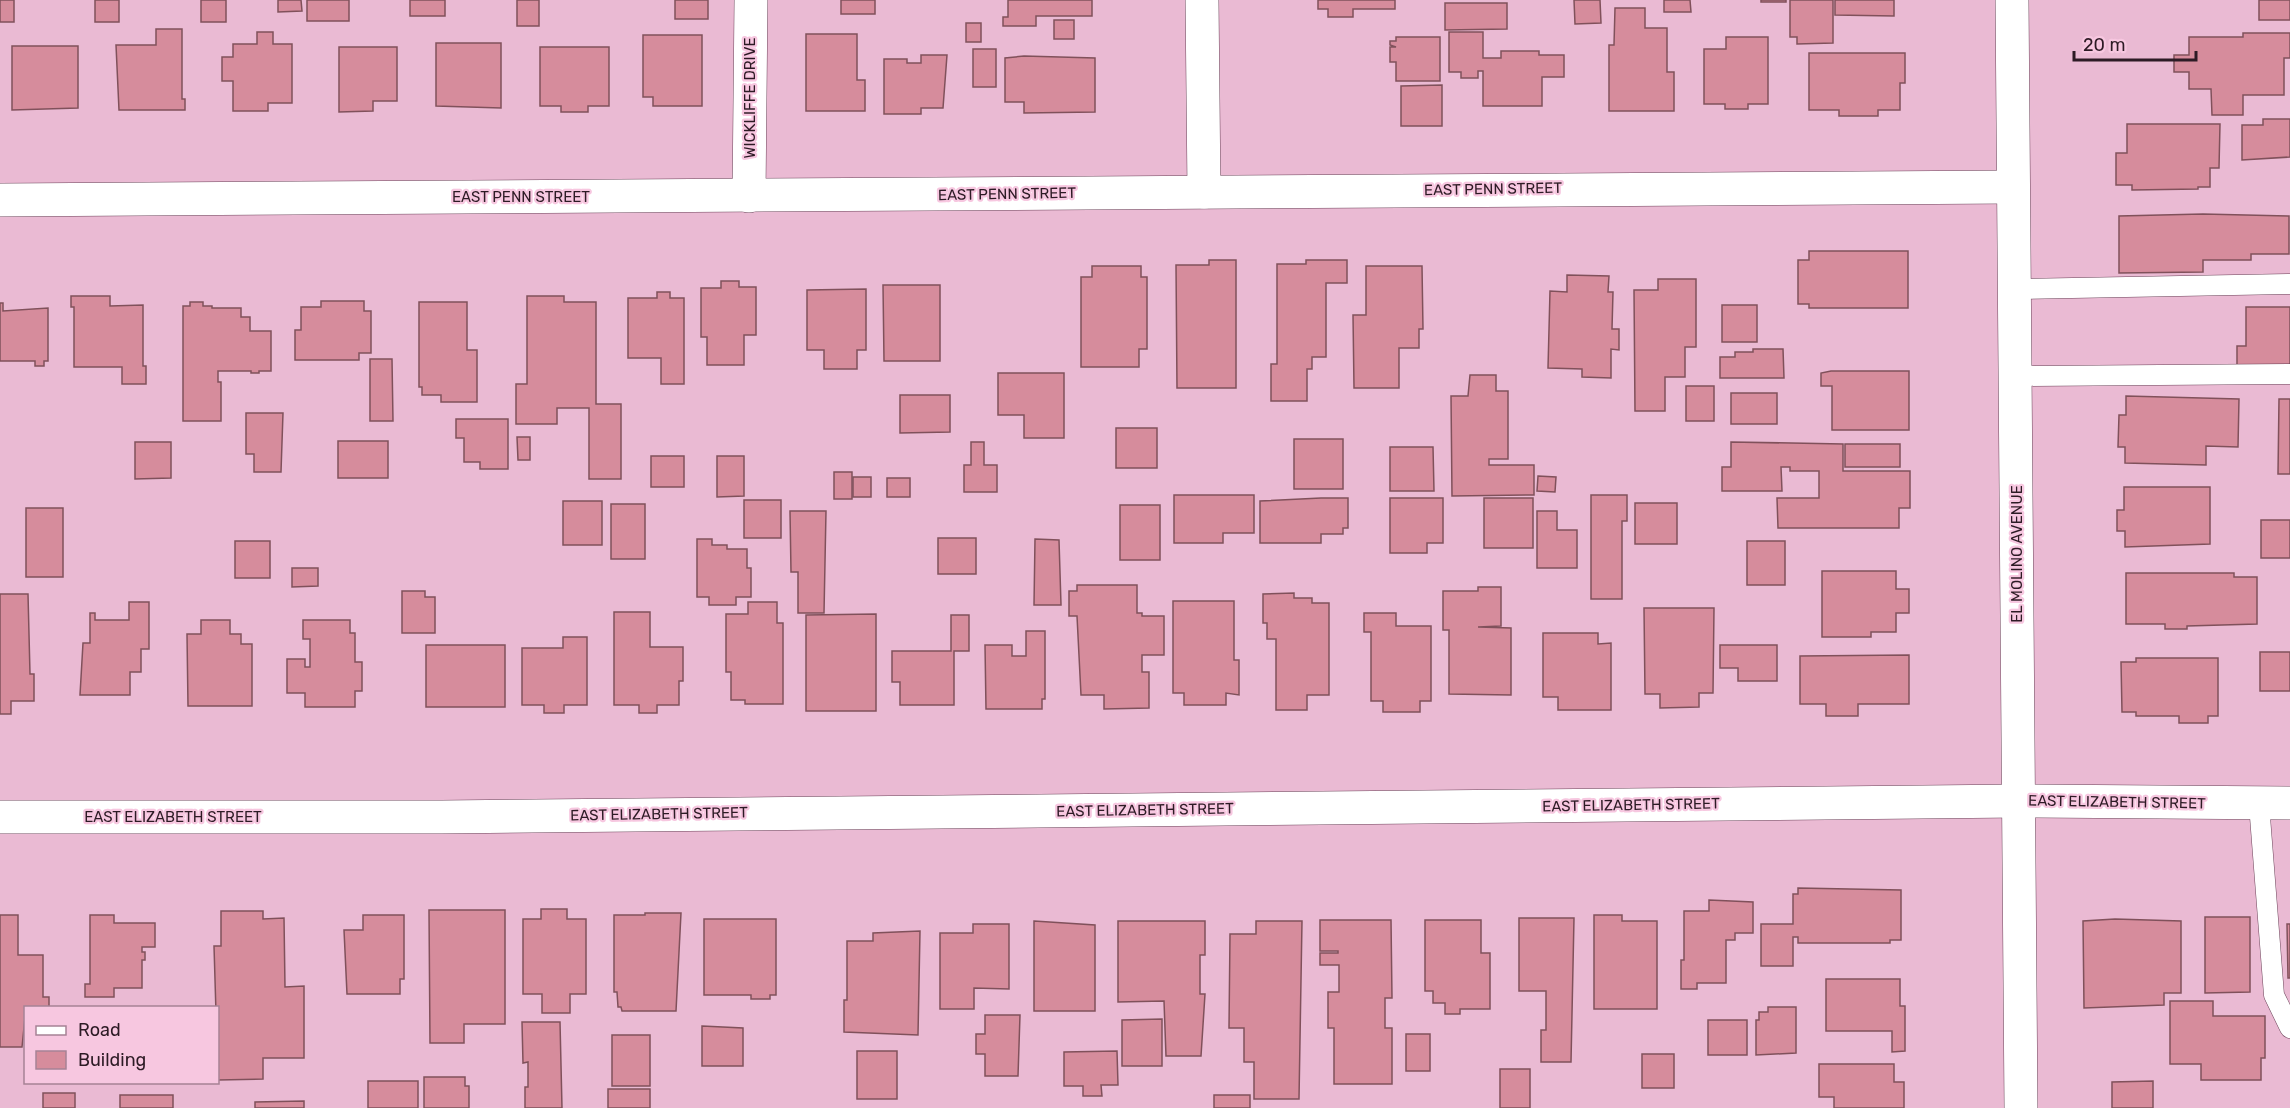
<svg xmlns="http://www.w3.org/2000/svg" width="2290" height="1108" font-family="Rubik,sans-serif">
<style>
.building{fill:#d68c9c;stroke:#80515b;stroke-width:1.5}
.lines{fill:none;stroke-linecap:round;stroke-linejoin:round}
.lane-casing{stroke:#6b4359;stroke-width:21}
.street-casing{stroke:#6b4359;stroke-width:34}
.secondary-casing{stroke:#6b4359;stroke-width:34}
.lane{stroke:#fff;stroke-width:20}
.street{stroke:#fff;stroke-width:33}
.secondary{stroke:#fff;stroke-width:33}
.labels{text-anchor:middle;stroke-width:4.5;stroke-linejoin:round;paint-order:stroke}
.street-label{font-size:15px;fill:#2d1b25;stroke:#f7c7e0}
</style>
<rect width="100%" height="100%" fill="#eabad3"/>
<!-- building -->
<g class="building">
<rect x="0" y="0" width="14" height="22"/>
<rect x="95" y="0" width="24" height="22"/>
<rect x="201" y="0" width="25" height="22"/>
<path d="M 278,0 L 301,0 L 302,11 L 278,12 Z"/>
<rect x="307" y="0" width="42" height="21"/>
<rect x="410" y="0" width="35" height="16"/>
<rect x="517" y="0" width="22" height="26"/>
<rect x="675" y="0" width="33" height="19"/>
<rect x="841" y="0" width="34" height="14"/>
<path d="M 1008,0 L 1092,0 L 1092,16 L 1036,16 L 1036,26 L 1003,26 L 1003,17 L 1008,17 Z"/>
<path d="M 1318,0 L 1395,0 L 1395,9 L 1353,9 L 1353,17 L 1328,17 L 1328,9 L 1318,9 Z"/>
<path d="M 1574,0 L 1600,0 L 1601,23 L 1575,24 Z"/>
<path d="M 1664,0 L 1690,0 L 1691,12 L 1664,12 Z"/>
<rect x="1761" y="0" width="25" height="2"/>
<path d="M 1790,0 L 1833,0 L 1833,43 L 1797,44 L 1797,37 L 1790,37 Z"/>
<path d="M 1835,0 L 1894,0 L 1894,16 L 1835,15 Z"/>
<rect x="2259" y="0" width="31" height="20"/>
<path d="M 1445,3 L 1507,3 L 1507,29 L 1445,30 Z"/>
<path d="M 1615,8 L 1645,8 L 1645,28 L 1667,28 L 1667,72 L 1674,72 L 1674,111 L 1609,111 L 1609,45 L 1614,45 Z"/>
<rect x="1054" y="20" width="20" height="19"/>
<rect x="966" y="23" width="15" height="19"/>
<path d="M 156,29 L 182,29 L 182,99 L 185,99 L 185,110 L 119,110 L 116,45 L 156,45 Z"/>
<path d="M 257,32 L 273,32 L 273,44 L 292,44 L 292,103 L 268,103 L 268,111 L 233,111 L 233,81 L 222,81 L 222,57 L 233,57 L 233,44 L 257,44 Z"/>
<path d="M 1449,32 L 1483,32 L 1483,58 L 1501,58 L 1501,51 L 1539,51 L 1539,55 L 1564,55 L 1564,77 L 1542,77 L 1542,106 L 1483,106 L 1483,71 L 1478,71 L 1478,78 L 1461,78 L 1461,72 L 1449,72 Z"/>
<path d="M 2243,33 L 2290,33 L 2290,58 L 2284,58 L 2284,95 L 2243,95 L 2243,115 L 2212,115 L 2211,89 L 2189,89 L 2189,72 L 2174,72 L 2174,55 L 2189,55 L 2189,37 L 2243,37 Z"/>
<path d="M 806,34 L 857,34 L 857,80 L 865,80 L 865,111 L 806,111 Z"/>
<path d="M 643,35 L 702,35 L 702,106 L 653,106 L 653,97 L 643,97 Z"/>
<path d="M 1396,37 L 1440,37 L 1440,81 L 1396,81 L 1396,62 L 1390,62 L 1390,47 L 1396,47 L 1390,45 L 1390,41 L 1396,41 Z"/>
<path d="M 1726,37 L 1768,37 L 1768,104 L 1748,104 L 1748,109 L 1725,109 L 1725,104 L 1704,104 L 1704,49 L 1726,49 Z"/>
<path d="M 436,43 L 501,43 L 501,108 L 436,106 Z"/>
<path d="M 12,46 L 78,46 L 78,108 L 12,110 Z"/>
<path d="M 339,47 L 397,47 L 397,101 L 373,101 L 373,111 L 339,112 Z"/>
<path d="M 540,47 L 609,47 L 609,106 L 588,106 L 588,112 L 561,112 L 561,106 L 540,106 Z"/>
<rect x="973" y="49" width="23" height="38"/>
<path d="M 1809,53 L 1905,53 L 1905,83 L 1900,83 L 1900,110 L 1878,110 L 1878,116 L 1839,116 L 1839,110 L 1809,110 Z"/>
<path d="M 921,55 L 947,55 L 943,108 L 921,108 L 921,114 L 884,114 L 884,59 L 907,59 L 907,63 L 921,63 Z"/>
<path d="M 1024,56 L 1095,58 L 1095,112 L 1024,113 L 1024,102 L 1005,102 L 1005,58 Z"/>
<path d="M 1442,85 L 1442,126 L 1401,126 L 1401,86 Z"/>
<path d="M 2263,119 L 2290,119 L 2290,157 L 2242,160 L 2242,125 L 2263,125 Z"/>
<path d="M 2127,124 L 2220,124 L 2219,168 L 2210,168 L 2210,187 L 2198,187 L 2198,189 L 2132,190 L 2132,185 L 2116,185 L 2116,153 L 2127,153 Z"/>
<path d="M 2203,214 L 2289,216 L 2289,254 L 2251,254 L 2251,260 L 2203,260 L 2203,272 L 2119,273 L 2119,216 Z"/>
<path d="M 1809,251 L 1908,251 L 1908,308 L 1809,308 L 1809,304 L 1798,304 L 1798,260 L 1809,260 Z"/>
<path d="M 1209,260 L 1236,260 L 1236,388 L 1177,388 L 1176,265 L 1209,265 Z"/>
<path d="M 1306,260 L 1347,260 L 1347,283 L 1326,283 L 1326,357 L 1312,357 L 1312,369 L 1307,369 L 1307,401 L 1271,401 L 1271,364 L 1277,364 L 1277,264 L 1306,264 Z"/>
<path d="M 1092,266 L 1141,266 L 1141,277 L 1147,277 L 1147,349 L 1139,349 L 1139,367 L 1081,367 L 1081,277 L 1092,277 Z"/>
<path d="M 1366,266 L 1422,266 L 1423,329 L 1419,329 L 1419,348 L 1399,348 L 1399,388 L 1354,388 L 1353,315 L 1366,315 Z"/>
<path d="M 1567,275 L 1609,276 L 1608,292 L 1613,292 L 1612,329 L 1619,329 L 1619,350 L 1611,349 L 1611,378 L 1582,377 L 1582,369 L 1548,368 L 1550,291 L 1567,292 Z"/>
<path d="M 1658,279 L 1696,279 L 1696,347 L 1685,347 L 1685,377 L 1665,377 L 1665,411 L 1635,411 L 1634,290 L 1658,290 Z"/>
<path d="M 721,281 L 739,281 L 739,287 L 756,287 L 756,335 L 744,335 L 744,365 L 707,365 L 707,337 L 701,337 L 701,288 L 721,288 Z"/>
<path d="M 883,285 L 940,285 L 940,361 L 884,361 Z"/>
<path d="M 866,289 L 866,350 L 857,350 L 857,369 L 824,369 L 824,350 L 807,350 L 807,290 Z"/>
<path d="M 657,292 L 670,292 L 670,298 L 684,298 L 684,384 L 661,384 L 661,358 L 628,358 L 628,298 L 657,298 Z"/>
<path d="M 71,296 L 110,296 L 110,306 L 143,305 L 143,366 L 146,366 L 146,384 L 122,384 L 122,367 L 74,367 L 74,307 L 71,307 Z"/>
<path d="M 527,296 L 564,296 L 564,302 L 596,302 L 596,404 L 621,404 L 621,479 L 589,479 L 589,408 L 557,408 L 557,424 L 516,424 L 516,384 L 527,384 Z"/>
<path d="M 321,301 L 364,301 L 364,311 L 371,311 L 371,353 L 359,353 L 359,360 L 295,360 L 295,330 L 301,330 L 301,307 L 321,307 Z"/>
<path d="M 190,302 L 203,302 L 203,306 L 212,306 L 212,308 L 241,308 L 241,317 L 250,317 L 250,331 L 271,331 L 271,371 L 259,371 L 259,373 L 251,373 L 251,371 L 218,371 L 218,382 L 221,382 L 221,421 L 183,421 L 183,306 L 190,306 Z"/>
<path d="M 419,302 L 467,302 L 467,350 L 477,350 L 477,402 L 441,402 L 441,395 L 422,395 L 422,387 L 419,387 Z"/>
<path d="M 0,303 L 3,303 L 3,311 L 48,308 L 48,361 L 44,361 L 44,366 L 35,366 L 35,361 L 0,361 Z"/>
<rect x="1722" y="305" width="35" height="37"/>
<path d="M 2246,307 L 2290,307 L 2290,365 L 2237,365 L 2237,346 L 2246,346 Z"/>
<path d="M 1753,349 L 1783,349 L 1784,378 L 1720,378 L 1720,357 L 1735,357 L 1735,352 L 1753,352 Z"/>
<path d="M 370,359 L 392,359 L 393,421 L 370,421 Z"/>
<path d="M 1831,371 L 1909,371 L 1909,430 L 1832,430 L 1832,386 L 1821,386 L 1821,373 Z"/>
<path d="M 998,373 L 1064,373 L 1064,438 L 1024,438 L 1024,415 L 998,415 Z"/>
<path d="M 1470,375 L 1496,375 L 1496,391 L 1508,391 L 1508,459 L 1489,459 L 1489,465 L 1534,465 L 1534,495 L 1452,496 L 1451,396 L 1468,396 Z"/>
<rect x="1686" y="386" width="28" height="35"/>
<rect x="1731" y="393" width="46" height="31"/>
<path d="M 900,395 L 950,395 L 950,432 L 900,433 Z"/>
<path d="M 2126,396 L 2239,399 L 2238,447 L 2206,446 L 2206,465 L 2125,463 L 2125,447 L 2118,447 L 2119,415 L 2126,415 Z"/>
<path d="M 2279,399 L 2290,399 L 2290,474 L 2278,474 Z"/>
<path d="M 246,413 L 283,413 L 281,472 L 254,472 L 254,454 L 246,454 Z"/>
<path d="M 456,419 L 508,419 L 508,469 L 480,469 L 480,462 L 464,462 L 464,438 L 456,438 Z"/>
<rect x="1116" y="428" width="41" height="40"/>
<path d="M 517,437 L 530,437 L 530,460 L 518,460 Z"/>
<rect x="1294" y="439" width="49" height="50"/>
<rect x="338" y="441" width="50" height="37"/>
<path d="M 135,442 L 171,442 L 171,478 L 135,479 Z"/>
<path d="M 971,442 L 984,442 L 984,465 L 997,465 L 997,492 L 964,492 L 964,465 L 971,465 Z"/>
<path d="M 1731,442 L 1843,444 L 1843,471 L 1910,471 L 1910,508 L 1899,508 L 1899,528 L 1778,528 L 1777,498 L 1819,498 L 1819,471 L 1790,471 L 1790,467 L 1781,467 L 1782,491 L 1722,491 L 1722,467 L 1731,467 Z"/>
<rect x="1845" y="444" width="55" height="23"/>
<path d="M 1390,447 L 1433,447 L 1434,491 L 1390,491 Z"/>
<rect x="651" y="456" width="33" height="31"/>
<path d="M 717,456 L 744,456 L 744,496 L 717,497 Z"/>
<rect x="834" y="472" width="18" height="27"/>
<path d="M 1538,476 L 1556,477 L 1555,492 L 1537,491 Z"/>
<rect x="853" y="477" width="18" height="20"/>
<rect x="887" y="478" width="23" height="19"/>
<path d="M 2124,487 L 2210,487 L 2210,544 L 2125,547 L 2125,531 L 2117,531 L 2117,510 L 2124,510 Z"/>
<path d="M 1174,495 L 1254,495 L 1254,533 L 1223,533 L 1223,543 L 1174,543 Z"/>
<path d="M 1591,495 L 1627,495 L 1627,521 L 1622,521 L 1622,599 L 1591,599 Z"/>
<path d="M 1321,498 L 1348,498 L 1348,528 L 1343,528 L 1343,534 L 1321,534 L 1321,543 L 1260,543 L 1260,501 Z"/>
<path d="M 1390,498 L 1443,498 L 1443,543 L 1427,543 L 1427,553 L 1390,553 Z"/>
<rect x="1484" y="498" width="49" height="50"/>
<rect x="744" y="500" width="37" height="38"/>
<rect x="563" y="501" width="39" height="44"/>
<rect x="1635" y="503" width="42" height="41"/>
<rect x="611" y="504" width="34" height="55"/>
<rect x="1120" y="505" width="40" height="55"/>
<rect x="26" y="508" width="37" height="69"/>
<path d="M 790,511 L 826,511 L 824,613 L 798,613 L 798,572 L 791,572 Z"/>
<path d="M 1537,511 L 1557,511 L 1557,530 L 1577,530 L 1577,568 L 1537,568 Z"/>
<rect x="2261" y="520" width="29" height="38"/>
<rect x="938" y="538" width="38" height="36"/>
<path d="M 697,539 L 712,539 L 712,545 L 727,545 L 727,549 L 747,549 L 747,568 L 751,568 L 751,597 L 736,597 L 736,605 L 709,605 L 709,597 L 697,597 Z"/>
<path d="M 1035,539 L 1059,540 L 1061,605 L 1034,605 Z"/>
<rect x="235" y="541" width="35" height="37"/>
<rect x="1747" y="541" width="38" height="44"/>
<path d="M 292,568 L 318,568 L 318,586 L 292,587 Z"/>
<path d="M 1822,571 L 1896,571 L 1896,589 L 1909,589 L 1909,613 L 1896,613 L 1896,632 L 1871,632 L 1871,637 L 1822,637 Z"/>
<path d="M 2126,573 L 2234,573 L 2234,577 L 2257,577 L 2257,624 L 2187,626 L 2187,629 L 2165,629 L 2165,624 L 2126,624 Z"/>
<path d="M 1077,585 L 1137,585 L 1137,613 L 1142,613 L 1142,616 L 1164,616 L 1164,655 L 1142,655 L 1142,672 L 1149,672 L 1149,708 L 1104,709 L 1104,695 L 1081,695 L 1077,616 L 1069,616 L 1069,591 L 1077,591 Z"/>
<path d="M 1478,587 L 1501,587 L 1501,626 L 1478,627 L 1511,628 L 1511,695 L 1449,694 L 1449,630 L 1443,630 L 1443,591 L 1478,591 Z"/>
<path d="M 402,591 L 425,591 L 425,597 L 435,597 L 435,633 L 402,633 Z"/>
<path d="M 1294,593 L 1294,598 L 1312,598 L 1312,603 L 1329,603 L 1329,695 L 1307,695 L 1307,710 L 1276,710 L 1276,639 L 1267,639 L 1267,623 L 1263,623 L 1263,594 Z"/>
<path d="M 0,594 L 28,594 L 30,674 L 34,674 L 34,701 L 11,701 L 11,714 L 0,714 Z"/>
<path d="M 1173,601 L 1234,601 L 1234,660 L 1239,660 L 1239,695 L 1226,693 L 1226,705 L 1184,705 L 1184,693 L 1173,693 Z"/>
<path d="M 129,602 L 149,602 L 149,649 L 141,649 L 141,672 L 130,672 L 130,695 L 80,695 L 83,643 L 90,643 L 90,613 L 95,613 L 95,620 L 129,620 Z"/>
<path d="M 748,602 L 777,602 L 777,623 L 783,623 L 783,704 L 745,704 L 745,700 L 731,700 L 731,672 L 726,672 L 726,614 L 748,614 Z"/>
<path d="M 1644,608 L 1714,608 L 1713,693 L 1699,693 L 1699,707 L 1660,708 L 1660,694 L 1645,694 Z"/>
<path d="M 614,612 L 650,612 L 650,647 L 683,647 L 683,681 L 679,681 L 679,705 L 657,705 L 657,713 L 639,713 L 639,705 L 614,705 Z"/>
<path d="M 1364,613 L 1396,613 L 1396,626 L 1431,626 L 1431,701 L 1420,701 L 1420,712 L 1383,712 L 1383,701 L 1371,701 L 1371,632 L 1364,632 Z"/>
<path d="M 876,614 L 876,711 L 806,711 L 806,615 Z"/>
<path d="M 951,615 L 969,615 L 969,651 L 954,651 L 954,705 L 900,705 L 900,682 L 892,682 L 892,651 L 951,651 Z"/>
<path d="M 201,620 L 230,620 L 230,634 L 241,634 L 241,644 L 252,644 L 252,706 L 188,706 L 187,634 L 201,634 Z"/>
<path d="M 303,620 L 350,620 L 350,633 L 355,633 L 355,662 L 362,662 L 362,691 L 355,691 L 355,707 L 305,707 L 305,693 L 287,693 L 287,659 L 305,659 L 305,667 L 310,667 L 310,639 L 303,639 Z"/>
<path d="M 1026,631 L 1045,631 L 1045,699 L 1042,699 L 1042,709 L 986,709 L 985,645 L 1012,645 L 1012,656 L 1026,656 Z"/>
<path d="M 1543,633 L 1598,633 L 1598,644 L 1611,643 L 1611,710 L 1558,710 L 1558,697 L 1543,697 Z"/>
<path d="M 563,637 L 587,637 L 587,705 L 564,705 L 564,713 L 544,713 L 544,705 L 522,705 L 522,648 L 563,648 Z"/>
<rect x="426" y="645" width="79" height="62"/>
<path d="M 1720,645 L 1777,645 L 1777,681 L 1738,681 L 1738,668 L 1720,668 Z"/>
<rect x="2260" y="652" width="30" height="39"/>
<path d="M 1909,655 L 1909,704 L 1858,704 L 1858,716 L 1826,716 L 1826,704 L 1800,704 L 1800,656 Z"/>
<path d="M 2136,658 L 2218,658 L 2218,716 L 2208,716 L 2208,723 L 2179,723 L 2179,716 L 2136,716 L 2136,712 L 2122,712 L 2121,662 L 2136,662 Z"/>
<path d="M 1798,888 L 1901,890 L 1901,940 L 1890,940 L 1890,943 L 1798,943 L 1798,937 L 1793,937 L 1793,966 L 1761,966 L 1761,924 L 1793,924 L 1793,894 L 1798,894 Z"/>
<path d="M 1709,900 L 1753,902 L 1753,933 L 1735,933 L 1735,940 L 1726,940 L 1726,983 L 1697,983 L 1697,989 L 1681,989 L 1681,960 L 1684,960 L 1684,911 L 1709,911 Z"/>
<path d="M 541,909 L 567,909 L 567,919 L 586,919 L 586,994 L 570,994 L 570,1013 L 542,1013 L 542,994 L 523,994 L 523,919 L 541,919 Z"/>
<path d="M 429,910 L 505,910 L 505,1024 L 464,1024 L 464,1043 L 430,1043 Z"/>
<path d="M 221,911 L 263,911 L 263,919 L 284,918 L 285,987 L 304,986 L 304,1058 L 263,1058 L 263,1079 L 218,1080 L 214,946 L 221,946 Z"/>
<path d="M 645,913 L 681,913 L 676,1011 L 622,1011 L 621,1007 L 618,1007 L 617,992 L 614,992 L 614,915 L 645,915 Z"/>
<path d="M 0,915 L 18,915 L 18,955 L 43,955 L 43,997 L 49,997 L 49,1008 L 26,1008 L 22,1047 L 0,1047 Z"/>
<path d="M 90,915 L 114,915 L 114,923 L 155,923 L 155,947 L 142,947 L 142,952 L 145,952 L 145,960 L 142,960 L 142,988 L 114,988 L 114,997 L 85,997 L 85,984 L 90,984 Z"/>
<path d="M 363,915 L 404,915 L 404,979 L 400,979 L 400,994 L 347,994 L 344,930 L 363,930 Z"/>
<path d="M 1594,915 L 1622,915 L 1622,921 L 1657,921 L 1657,1009 L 1594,1009 Z"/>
<path d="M 2205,917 L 2250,917 L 2250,992 L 2205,993 Z"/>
<path d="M 1519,918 L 1574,918 L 1571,1062 L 1541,1062 L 1541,1030 L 1546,1030 L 1546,991 L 1519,991 Z"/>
<path d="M 704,919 L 776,919 L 776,995 L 770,995 L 770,999 L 751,999 L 751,995 L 704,995 Z"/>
<path d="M 2115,919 L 2181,921 L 2181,993 L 2164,993 L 2164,1005 L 2084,1008 L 2083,921 Z"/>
<path d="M 1320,920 L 1391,920 L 1392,998 L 1385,998 L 1385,1028 L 1392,1028 L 1392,1084 L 1334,1084 L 1334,1028 L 1328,1028 L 1328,992 L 1339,992 L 1339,965 L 1320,965 L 1320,953 L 1338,953 L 1338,951 L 1320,951 Z"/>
<path d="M 1425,920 L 1481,920 L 1481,953 L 1490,953 L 1490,1009 L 1460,1009 L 1460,1014 L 1445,1014 L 1445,1003 L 1433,1003 L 1433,991 L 1425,991 Z"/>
<path d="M 1034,921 L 1095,925 L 1095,1011 L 1034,1011 Z"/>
<path d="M 1118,921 L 1205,921 L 1205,955 L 1200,955 L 1200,994 L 1205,994 L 1201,1056 L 1166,1056 L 1164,1001 L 1118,1002 Z"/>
<path d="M 1256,921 L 1302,921 L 1299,1099 L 1254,1099 L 1254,1062 L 1244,1062 L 1244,1028 L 1229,1028 L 1230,934 L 1256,934 Z"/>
<path d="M 973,924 L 1009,924 L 1009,989 L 974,988 L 974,1009 L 940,1009 L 940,933 L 973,933 Z"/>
<path d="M 2287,924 L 2290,924 L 2290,978 L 2288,978 Z"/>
<path d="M 920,931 L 918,1035 L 844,1032 L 844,1000 L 847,1000 L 847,941 L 873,941 L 873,933 Z"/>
<path d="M 1826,979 L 1900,979 L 1900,1006 L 1905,1006 L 1905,1051 L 1892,1052 L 1892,1031 L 1826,1031 Z"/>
<path d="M 2170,1001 L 2213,1001 L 2213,1016 L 2265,1016 L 2265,1058 L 2261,1058 L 2261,1080 L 2201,1080 L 2201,1064 L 2170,1064 Z"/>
<path d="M 1768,1007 L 1796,1007 L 1796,1053 L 1756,1055 L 1756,1020 L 1759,1020 L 1759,1012 L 1768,1012 Z"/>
<path d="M 985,1015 L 1020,1015 L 1018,1076 L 985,1076 L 985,1054 L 976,1054 L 976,1034 L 985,1034 Z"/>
<path d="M 1162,1019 L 1162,1066 L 1122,1066 L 1122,1020 Z"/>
<rect x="1708" y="1020" width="39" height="35"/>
<path d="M 522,1022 L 560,1022 L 562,1108 L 525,1108 L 525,1087 L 528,1087 L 528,1062 L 523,1063 Z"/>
<path d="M 702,1026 L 743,1028 L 743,1066 L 702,1066 Z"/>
<rect x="1406" y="1034" width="24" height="37"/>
<rect x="612" y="1035" width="38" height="51"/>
<rect x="857" y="1051" width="40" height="48"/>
<path d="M 1117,1051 L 1118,1085 L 1101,1085 L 1102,1096 L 1083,1096 L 1083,1086 L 1064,1086 L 1064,1052 Z"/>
<rect x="1642" y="1054" width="32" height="34"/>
<path d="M 1819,1064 L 1894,1064 L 1894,1082 L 1904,1082 L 1904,1108 L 1834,1108 L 1834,1097 L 1819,1097 Z"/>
<rect x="1500" y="1069" width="30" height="39"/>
<path d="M 424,1077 L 465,1077 L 465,1086 L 469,1086 L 469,1108 L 424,1108 Z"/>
<rect x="368" y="1081" width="50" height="27"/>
<path d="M 2153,1081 L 2153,1108 L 2112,1108 L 2112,1082 Z"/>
<rect x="608" y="1089" width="42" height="19"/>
<rect x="43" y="1093" width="32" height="15"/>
<rect x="120" y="1095" width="53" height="13"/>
<rect x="1214" y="1095" width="36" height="13"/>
<path d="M 304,1101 L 304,1108 L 255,1108 L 255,1102 Z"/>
</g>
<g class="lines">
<!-- lane casing -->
<g class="lane-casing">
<g id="lane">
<path d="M 2015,289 L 2290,284"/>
<path d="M 2016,376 L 2290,374"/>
<path d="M 2259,804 L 2274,995 L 2290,1028"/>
</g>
</g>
<!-- street casing -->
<g class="street-casing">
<g id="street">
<path d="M 1202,0 L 1204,192"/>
<path d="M 749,196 L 751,0"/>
<path d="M 0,200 L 2013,187"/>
<path d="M 0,817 L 442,817 L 2019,801 L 2290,803"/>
</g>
</g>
<!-- secondary casing -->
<g class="secondary-casing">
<path id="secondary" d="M 2012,0 L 2021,1108"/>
</g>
<!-- lane -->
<use href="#lane" class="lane"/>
<!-- street -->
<use href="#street" class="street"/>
<!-- secondary -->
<use href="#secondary" class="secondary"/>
</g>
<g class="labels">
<!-- street labels -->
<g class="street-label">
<text transform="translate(750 98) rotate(-90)" y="5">WICKLIFFE DRIVE</text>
<text transform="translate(1493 189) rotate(-1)" y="5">EAST PENN STREET</text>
<text transform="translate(1007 194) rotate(-1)" y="5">EAST PENN STREET</text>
<text x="521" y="202">EAST PENN STREET</text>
<text transform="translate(2017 554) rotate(-90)" y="5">EL MOLINO AVENUE</text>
<text transform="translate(2117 802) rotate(1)" y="5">EAST ELIZABETH STREET</text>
<text transform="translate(1631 805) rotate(-1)" y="5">EAST ELIZABETH STREET</text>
<text transform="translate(1145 810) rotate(-1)" y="5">EAST ELIZABETH STREET</text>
<text transform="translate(659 814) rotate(-1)" y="5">EAST ELIZABETH STREET</text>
<text x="173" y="822">EAST ELIZABETH STREET</text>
</g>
</g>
<!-- legend -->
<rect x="24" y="1006" width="195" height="78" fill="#f7c7e0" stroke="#a68295" stroke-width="1.5"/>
<rect x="36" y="1026" width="30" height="9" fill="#ffffff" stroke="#a68295" stroke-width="1.5"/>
<text x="78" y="1036" font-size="18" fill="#2d1b25">Road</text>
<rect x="36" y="1051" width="30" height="18" fill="#d68c9c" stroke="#a68295" stroke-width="1.5"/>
<text x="78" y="1066" font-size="18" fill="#2d1b25">Building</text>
<!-- scale -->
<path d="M2074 51v9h122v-9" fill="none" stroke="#2d1b25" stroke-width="3"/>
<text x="2083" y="51" font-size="18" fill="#2d1b25" stroke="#f7c7e0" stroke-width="4.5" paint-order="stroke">20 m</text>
</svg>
